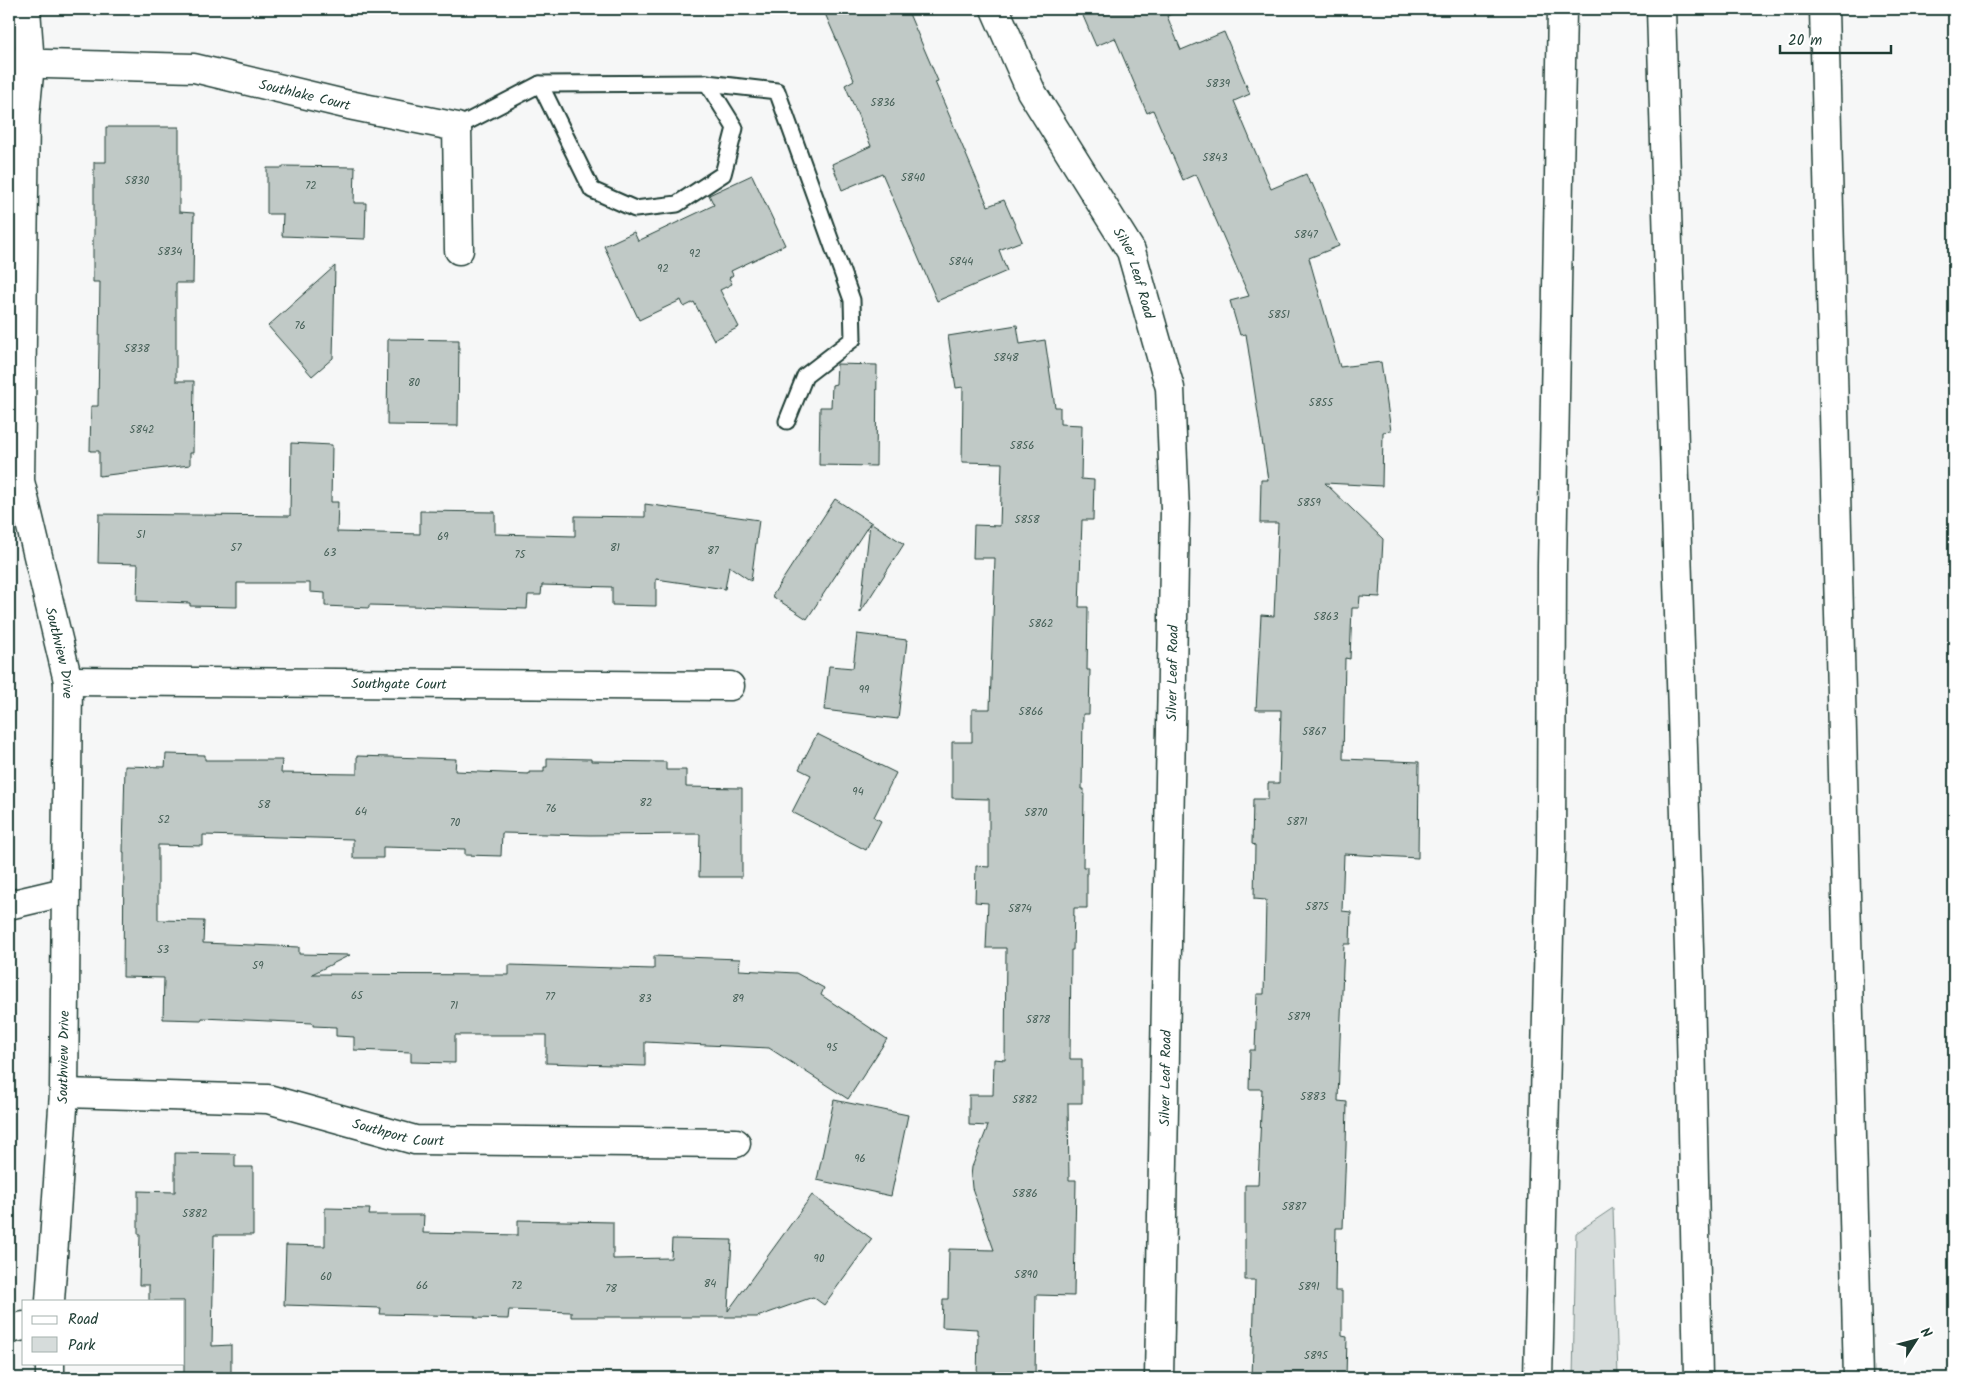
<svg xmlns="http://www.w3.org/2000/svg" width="1963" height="1387" font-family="Kalam,sans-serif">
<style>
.green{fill:#d6dcdb;stroke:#7a8c88}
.building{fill:#c0c9c6;stroke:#1f3d34}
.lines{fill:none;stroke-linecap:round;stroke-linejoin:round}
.lane-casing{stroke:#1f3d34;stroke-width:19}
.street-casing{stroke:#1f3d34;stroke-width:31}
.secondary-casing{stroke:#1f3d34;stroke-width:31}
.highway-casing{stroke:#1f3d34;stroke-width:31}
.lane{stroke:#fff;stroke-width:15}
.street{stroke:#fff;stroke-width:28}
.secondary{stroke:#fff;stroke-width:28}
.highway{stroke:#fff;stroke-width:28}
.labels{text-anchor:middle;stroke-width:4;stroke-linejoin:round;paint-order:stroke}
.number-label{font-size:11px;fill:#476058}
.street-label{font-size:14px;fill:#1f3d34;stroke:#fff}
</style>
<rect width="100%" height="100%" fill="#f6f7f7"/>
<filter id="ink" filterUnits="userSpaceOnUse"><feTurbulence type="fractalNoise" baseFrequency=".02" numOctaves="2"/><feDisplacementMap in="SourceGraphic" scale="10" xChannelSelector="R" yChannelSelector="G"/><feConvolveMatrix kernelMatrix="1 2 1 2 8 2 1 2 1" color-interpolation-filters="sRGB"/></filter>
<g filter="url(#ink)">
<!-- green -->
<path class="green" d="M 1613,1208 L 1618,1378 L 1573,1378 L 1576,1233 Z"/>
<!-- building -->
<g class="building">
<path d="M 823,9 L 907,9 L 938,81 L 935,82 L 988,206 L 1004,200 L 1022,241 L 999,250 L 1007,271 L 937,301 L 882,173 L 842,190 L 832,164 L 871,146 L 845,85 L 854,80 Z"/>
<path d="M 1080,9 L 1183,9 L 1167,16 L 1181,50 L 1224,32 L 1250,94 L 1234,101 L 1271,189 L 1306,174 L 1310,184 L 1312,183 L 1339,246 L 1309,258 L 1340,367 L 1381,362 L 1391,431 L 1383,432 L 1382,486 L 1325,483 L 1383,539 L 1380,597 L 1360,596 L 1359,608 L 1352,608 L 1350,659 L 1345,658 L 1343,759 L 1419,762 L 1418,858 L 1344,854 L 1342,911 L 1351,912 L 1350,944 L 1344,944 L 1340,1040 L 1338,1101 L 1347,1102 L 1346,1147 L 1343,1228 L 1336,1228 L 1335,1291 L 1342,1291 L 1342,1336 L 1347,1337 L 1346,1378 L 1252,1378 L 1255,1280 L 1245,1280 L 1245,1185 L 1258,1185 L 1262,1089 L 1249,1089 L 1250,1050 L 1255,1050 L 1257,994 L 1264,994 L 1266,900 L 1254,899 L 1255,845 L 1252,844 L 1253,799 L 1268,799 L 1268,783 L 1279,783 L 1281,710 L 1256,710 L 1261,615 L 1274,616 L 1278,523 L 1260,523 L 1261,480 L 1268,480 L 1246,334 L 1240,335 L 1230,301 L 1249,296 L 1196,174 L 1183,180 L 1153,110 L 1147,113 L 1115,38 L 1096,46 Z"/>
<path d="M 106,127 L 179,127 L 179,212 L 194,213 L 193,283 L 176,283 L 176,381 L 194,381 L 193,453 L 190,453 L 190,465 L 99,476 L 99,451 L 90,451 L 91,406 L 98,406 L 100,282 L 93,282 L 93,237 L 94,237 L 94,162 L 106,162 Z"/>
<path d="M 283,166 L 355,167 L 354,203 L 366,203 L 365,239 L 282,236 L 283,214 L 267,214 L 267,168 L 283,168 Z"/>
<path d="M 752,175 L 785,245 L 731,271 L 733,275 L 729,278 L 732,284 L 720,290 L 739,327 L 714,340 L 694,302 L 684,307 L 681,300 L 639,320 L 604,246 L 634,232 L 638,241 L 714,205 L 709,195 Z"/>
<path d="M 335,266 L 333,358 L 312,376 L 268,326 Z"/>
<path d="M 1017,325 L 1020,344 L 1045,340 L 1055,407 L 1060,407 L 1060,424 L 1082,425 L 1081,479 L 1094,480 L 1093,520 L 1082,520 L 1079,607 L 1088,607 L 1087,670 L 1090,670 L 1089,714 L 1083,714 L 1082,789 L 1084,789 L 1083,867 L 1087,867 L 1087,908 L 1074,908 L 1073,950 L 1071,950 L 1070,1059 L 1082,1059 L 1082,1103 L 1068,1103 L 1069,1180 L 1076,1180 L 1074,1296 L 1036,1295 L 1035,1378 L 977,1378 L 978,1334 L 977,1334 L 977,1329 L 942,1327 L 943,1299 L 948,1299 L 949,1249 L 994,1250 L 972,1188 L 971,1177 L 972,1167 L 988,1126 L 969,1125 L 969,1095 L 993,1095 L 994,1059 L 1005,1060 L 1006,948 L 986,948 L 988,903 L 975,902 L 976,866 L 989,867 L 989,799 L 952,798 L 952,742 L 972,742 L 972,709 L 990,709 L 995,558 L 973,558 L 974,525 L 1000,526 L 1002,463 L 962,462 L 963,387 L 956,388 L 948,336 Z"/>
<path d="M 388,339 L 459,340 L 458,426 L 387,425 Z"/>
<path d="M 837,364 L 877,365 L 876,466 L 819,465 L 820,407 L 831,407 L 832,385 L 836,384 Z"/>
<path d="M 291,443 L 332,445 L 331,502 L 338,502 L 337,532 L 420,534 L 420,511 L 495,512 L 495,534 L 575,536 L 575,516 L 645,517 L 645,504 L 759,520 L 751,581 L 729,566 L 725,589 L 656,579 L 656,606 L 612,605 L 612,587 L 542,585 L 541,595 L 528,595 L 527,609 L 369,605 L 369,608 L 325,606 L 325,593 L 310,592 L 310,583 L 237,583 L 237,607 L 190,606 L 190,603 L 137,601 L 138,564 L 98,563 L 99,514 L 290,516 Z"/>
<path d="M 835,499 L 904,544 L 860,613 L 870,523 L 807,619 L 772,596 Z"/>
<path d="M 857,634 L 907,640 L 898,719 L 824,710 L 829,666 L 853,668 Z"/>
<path d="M 817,734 L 896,773 L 874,817 L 881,821 L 866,850 L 792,812 L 811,775 L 799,769 Z"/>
<path d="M 166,754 L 205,755 L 205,760 L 282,760 L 281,773 L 357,774 L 357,756 L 456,759 L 455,771 L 529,774 L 529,772 L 544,772 L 544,767 L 547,767 L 547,758 L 591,759 L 591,761 L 666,762 L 666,770 L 686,770 L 686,787 L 742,788 L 742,877 L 699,877 L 700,834 L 590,835 L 502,833 L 501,856 L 465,855 L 465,849 L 383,847 L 383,858 L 353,858 L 353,839 L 203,835 L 203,846 L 158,845 L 158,920 L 204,921 L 203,943 L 299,947 L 299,954 L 350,955 L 312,974 L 509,975 L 509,965 L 654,969 L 654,956 L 740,959 L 739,970 L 796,973 L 824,988 L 821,995 L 887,1039 L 848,1099 L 769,1048 L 645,1042 L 645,1066 L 546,1063 L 546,1035 L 455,1035 L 455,1063 L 411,1062 L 411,1052 L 354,1050 L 354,1037 L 336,1036 L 336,1027 L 313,1026 L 313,1023 L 202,1018 L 202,1020 L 163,1019 L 164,978 L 123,977 L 124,852 L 123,852 L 125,766 L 165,767 Z"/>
<path d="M 834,1100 L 908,1115 L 891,1196 L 817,1180 Z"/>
<path d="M 175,1153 L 235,1154 L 235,1167 L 253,1167 L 253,1235 L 214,1235 L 212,1346 L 231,1345 L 231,1375 L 223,1376 L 223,1378 L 184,1378 L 184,1301 L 149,1301 L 149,1285 L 139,1285 L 140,1234 L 138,1234 L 138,1191 L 175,1192 Z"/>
<path d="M 812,1195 L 872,1239 L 824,1305 L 813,1297 L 757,1317 L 571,1317 L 571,1312 L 509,1310 L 508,1319 L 475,1318 L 475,1316 L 380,1314 L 381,1308 L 284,1305 L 286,1245 L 325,1246 L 325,1208 L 370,1209 L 369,1215 L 424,1215 L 423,1233 L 518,1235 L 518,1220 L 613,1222 L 613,1259 L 671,1258 L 672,1239 L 732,1240 L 728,1311 Z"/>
</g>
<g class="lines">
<!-- lane casing -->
<g class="lane-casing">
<g id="lane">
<path d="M 540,84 L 592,190 L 635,209 L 677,204 L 723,174 L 735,128 L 707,83"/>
<path d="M 457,127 L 540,84 L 707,83 L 777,91 L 852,300 L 853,339 L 805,376 L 787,421"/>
</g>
</g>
<!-- street casing -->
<g class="street-casing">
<g id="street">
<path id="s1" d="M 26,9 L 30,64 L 25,116 L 20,481 L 68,681 L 64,1093 L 50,1301"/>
<path id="s2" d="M 9,63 L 194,68 L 349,105 L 457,127 L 459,250"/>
<path id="s3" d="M 68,681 L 730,686"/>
<path d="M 9,905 L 64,892"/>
<path id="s4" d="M 64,1093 L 268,1099 L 415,1140 L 736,1143"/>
<path d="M 9,1329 L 24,1326"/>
<path d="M 50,1363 L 50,1378"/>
</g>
</g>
<!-- secondary casing -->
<g class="secondary-casing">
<g id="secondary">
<path id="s5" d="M 995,9 L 1031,91 L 1131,251 L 1170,388 L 1175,510 L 1159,1378"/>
</g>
</g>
<!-- highway casing -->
<g class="highway-casing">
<g id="highway">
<path d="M 1661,9 L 1690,983 L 1698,1378"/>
<path d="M 1824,9 L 1858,1378"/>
<path d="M 1538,1378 L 1551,854 L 1552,566 L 1562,9"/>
</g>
</g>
<!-- lane -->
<use href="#lane" class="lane"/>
<!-- street -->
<use href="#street" class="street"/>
<!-- secondary -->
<use href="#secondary" class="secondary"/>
<!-- highway -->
<use href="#highway" class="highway"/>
</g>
</g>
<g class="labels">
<!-- number labels -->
<g class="number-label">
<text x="1218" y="87">5839</text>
<text x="883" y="106">5836</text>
<text x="1215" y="161">5843</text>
<text x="913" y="181">5840</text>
<text x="137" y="184">5830</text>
<text x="311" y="189">72</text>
<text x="1306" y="238">5847</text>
<text x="170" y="255">5834</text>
<text x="695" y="257">92</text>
<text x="961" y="265">5844</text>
<text x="663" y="272">92</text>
<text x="1279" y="318">5851</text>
<text x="300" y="329">76</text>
<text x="137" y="352">5838</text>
<text x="1006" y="361">5848</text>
<text x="414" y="386">80</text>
<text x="1321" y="406">5855</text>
<text x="142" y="433">5842</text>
<text x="1022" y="449">5856</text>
<text x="1309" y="506">5859</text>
<text x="1027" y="523">5858</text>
<text x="141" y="538">51</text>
<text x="443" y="540">69</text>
<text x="236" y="551">57</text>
<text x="615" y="551">81</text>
<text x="713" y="554">87</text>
<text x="330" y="556">63</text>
<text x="520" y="558">75</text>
<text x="1326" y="620">5863</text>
<text x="1041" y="627">5862</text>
<text x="864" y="693">99</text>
<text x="1031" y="715">5866</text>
<text x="1314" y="735">5867</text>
<text x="858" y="795">94</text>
<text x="646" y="806">82</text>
<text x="264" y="808">58</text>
<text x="551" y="812">76</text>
<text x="361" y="815">64</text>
<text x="1036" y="816">5870</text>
<text x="164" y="823">52</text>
<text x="1297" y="825">5871</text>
<text x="455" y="826">70</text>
<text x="1317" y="910">5875</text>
<text x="1020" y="912">5874</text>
<text x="163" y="953">53</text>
<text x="258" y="969">59</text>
<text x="357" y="999">65</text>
<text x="550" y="1000">77</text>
<text x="645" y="1002">83</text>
<text x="738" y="1002">89</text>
<text x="454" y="1009">71</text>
<text x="1299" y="1020">5879</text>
<text x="1038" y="1023">5878</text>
<text x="832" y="1051">95</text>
<text x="1313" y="1100">5883</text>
<text x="1025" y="1103">5882</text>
<text x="860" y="1162">96</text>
<text x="1025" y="1197">5886</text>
<text x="1294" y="1210">5887</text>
<text x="195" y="1217">5882</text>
<text x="819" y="1262">90</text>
<text x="1026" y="1278">5890</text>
<text x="326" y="1280">60</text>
<text x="710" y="1287">84</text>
<text x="422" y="1289">66</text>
<text x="517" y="1289">72</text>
<text x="1309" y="1290">5891</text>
<text x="611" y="1292">78</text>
<text x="1316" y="1359">5895</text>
</g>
<!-- street labels -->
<g class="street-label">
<text dy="5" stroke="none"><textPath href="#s2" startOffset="299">Southlake Court</textPath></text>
<text dy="5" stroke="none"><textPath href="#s5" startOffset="300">Silver Leaf Road</textPath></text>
<text dy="5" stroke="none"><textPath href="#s1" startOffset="649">Southview Drive</textPath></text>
<text transform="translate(1172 673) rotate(-89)" y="5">Silver Leaf Road</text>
<text dy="5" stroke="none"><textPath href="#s3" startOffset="331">Southgate Court</textPath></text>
<text transform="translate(63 1057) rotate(-89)" y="5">Southview Drive</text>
<text transform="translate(1165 1078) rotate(-89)" y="5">Silver Leaf Road</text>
<text dy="5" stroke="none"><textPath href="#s4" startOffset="339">Southport Court</textPath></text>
</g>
</g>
<!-- margin -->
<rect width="1963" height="1387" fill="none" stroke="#fff" stroke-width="30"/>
<rect x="15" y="15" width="1933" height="1357" fill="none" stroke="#1f3d34" stroke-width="2" filter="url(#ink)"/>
<!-- legend -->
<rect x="22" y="1300" width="162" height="65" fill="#ffffff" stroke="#a5b1ae"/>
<rect x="32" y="1316" width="25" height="8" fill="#ffffff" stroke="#a5b1ae"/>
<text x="68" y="1324" font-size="15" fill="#1f3d34">Road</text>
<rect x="32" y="1337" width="25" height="15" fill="#d6dcdb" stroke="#a5b1ae"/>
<text x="68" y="1350" font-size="15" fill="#1f3d34">Park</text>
<!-- north arrow -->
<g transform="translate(1916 1340) rotate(54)" stroke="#ffffff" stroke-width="4" paint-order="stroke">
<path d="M0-4L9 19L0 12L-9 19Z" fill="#1f3d34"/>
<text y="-8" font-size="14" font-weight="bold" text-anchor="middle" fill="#1f3d34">N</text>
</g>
<!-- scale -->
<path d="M1780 45v8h111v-8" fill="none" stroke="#1f3d34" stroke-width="2.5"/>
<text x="1788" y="45" font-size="15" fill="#1f3d34" stroke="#ffffff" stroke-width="4" paint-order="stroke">20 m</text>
</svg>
